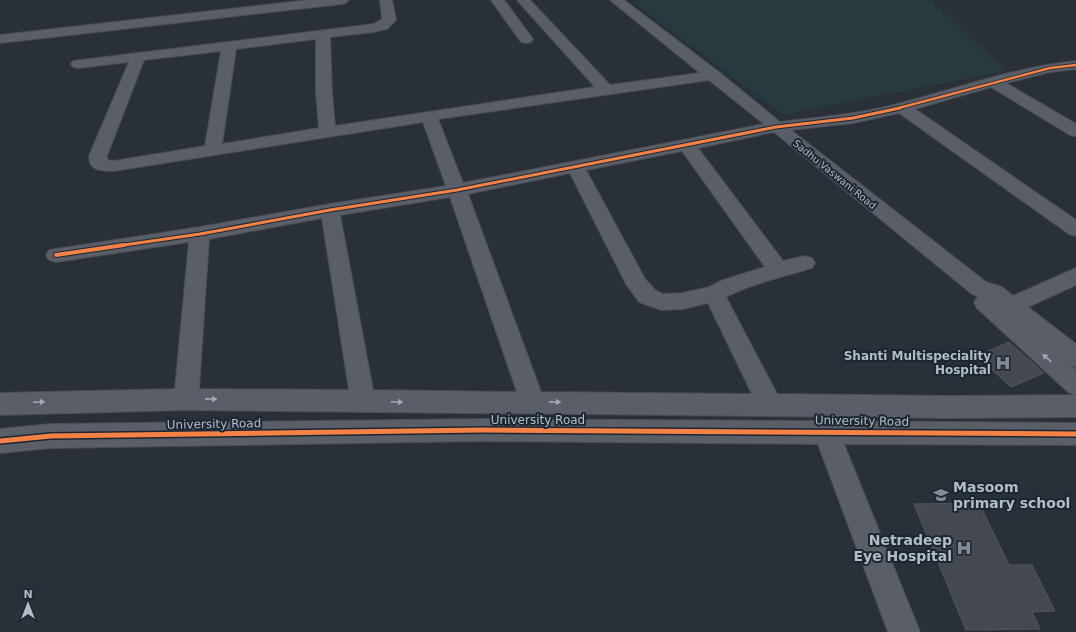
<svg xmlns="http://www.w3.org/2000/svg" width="1076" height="632" font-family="'DejaVu Sans',sans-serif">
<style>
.green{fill:#273a3e}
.building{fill:#444950;stroke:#52575f}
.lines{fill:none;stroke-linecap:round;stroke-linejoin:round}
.minor-casing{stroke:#484c53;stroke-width:2}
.minor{fill:#5a5e66;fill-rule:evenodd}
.cycleway-far3-casing{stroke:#1d2633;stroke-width:4}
.cycleway-far2-casing{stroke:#1d2633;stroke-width:5}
.cycleway-far1-casing{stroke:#1d2633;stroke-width:6}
.cycleway-casing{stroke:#1d2633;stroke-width:8}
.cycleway-far3{stroke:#f48246;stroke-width:2.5}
.cycleway-far2{stroke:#f48246;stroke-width:3}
.cycleway-far1{stroke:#f48246;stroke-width:4}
.cycleway{stroke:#f48246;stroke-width:5}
.oneway{fill:#a2a9b5}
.labels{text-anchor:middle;stroke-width:4;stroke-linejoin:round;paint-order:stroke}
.far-street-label{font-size:10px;fill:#b4bcc9;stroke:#1d2633}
.poi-label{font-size:12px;font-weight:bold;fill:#b4bcc9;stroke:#1d2633;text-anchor:end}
.street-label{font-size:12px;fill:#b4bcc9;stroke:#1d2633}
.near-poi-label{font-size:14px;font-weight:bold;fill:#b4bcc9;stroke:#1d2633;text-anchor:start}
</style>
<rect width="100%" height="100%" fill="#2a3038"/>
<!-- green -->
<path class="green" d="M 643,0 L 931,0 L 1005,71 L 783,115 L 631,1 Z"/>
<!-- building -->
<g class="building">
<path d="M 1009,342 L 1044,373 L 1011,387 L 977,356 Z"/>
<path d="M 979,503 L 1009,565 L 1032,565 L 1055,611 L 1032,612 L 1040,629 L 966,630 L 914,504 Z"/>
</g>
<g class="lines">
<!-- minor casing -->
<g class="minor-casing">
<g id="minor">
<path d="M 308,0 L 348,0 L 346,3 L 342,4 L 0,43 L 0,35 Z"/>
<path d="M 380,0 L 392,0 L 396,20 L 387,29 L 374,32 L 330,37 L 332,92 L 335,126 L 595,87 L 517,0 L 530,0 L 610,85 L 700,73 L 610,0 L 624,0 L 719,72 L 780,122 C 821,117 862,114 901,103 C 959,88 1016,67 1076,61 L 1076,69 L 1050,72 L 1006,83 L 1076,124 L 1076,136 L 1070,135 L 991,87 L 915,109 L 1076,220 L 1076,236 L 1069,234 L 899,113 L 853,123 L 791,130 L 986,282 L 1002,287 L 1013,296 L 1076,268 L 1076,285 L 1028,307 L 1076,344 L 1076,367 L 1069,364 L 1076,370 L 1076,395 L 1068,392 L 977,308 L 974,302 L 978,296 L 972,294 L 774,132 L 698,148 L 783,261 L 805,256 L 812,258 L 815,263 L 812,268 C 783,277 753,283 726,297 L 777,394 L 950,396 L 1076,395 L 1076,417 L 950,418 L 186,410 L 0,415 L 0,393 L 175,389 L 189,242 L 56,262 L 49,260 L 46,255 L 49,250 L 200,227 L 330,204 L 446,186 L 423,122 L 114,171 C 101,171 89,171 89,156 L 129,62 L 78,68 L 73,67 L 71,64 L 73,61 L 374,24 L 382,19 ZM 316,39 L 316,92 L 319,128 L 222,144 L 236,49 ZM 221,51 L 205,146 L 114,161 L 107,160 L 107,156 L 144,60 ZM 709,80 L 764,124 L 463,183 L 438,119 ZM 682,151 L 765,267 L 723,280 L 709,287 L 683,293 L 663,294 L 655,290 L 645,279 L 586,170 ZM 570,173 L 626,284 L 639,302 L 661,310 L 683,309 L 708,303 L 752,394 L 541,392 L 468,194 ZM 450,197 L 517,392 L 373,390 L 340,215 ZM 322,218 L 349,390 L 199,389 L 209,239 Z"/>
<path d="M 491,0 L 504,0 L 533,39 L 531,42 L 526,43 L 521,42 Z"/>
<path d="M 482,419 L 823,421 L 826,420 L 830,421 L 1076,423 L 1076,445 L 844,444 L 920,632 L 888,632 L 818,444 L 482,441 L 51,448 L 0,453 L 0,429 L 51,424 Z"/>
</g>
</g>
<!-- minor -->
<use href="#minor" class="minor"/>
<!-- cycleway-far3 casing -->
<g class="cycleway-far3-casing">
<path id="cycleway-far3" d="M 895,109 L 1050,68 L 1076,65"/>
</g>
<!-- cycleway-far2 casing -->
<g class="cycleway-far2-casing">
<path id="cycleway-far2" d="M 117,246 L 200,234 L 330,210 L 457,190 L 776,127 L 853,118 L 900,108"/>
</g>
<!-- cycleway-far1 casing -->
<g class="cycleway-far1-casing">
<path id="cycleway-far1" d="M 56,255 L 124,245"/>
</g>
<!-- cycleway casing -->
<g class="cycleway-casing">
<path id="cycleway" d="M 0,441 L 51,436 L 482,430 L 1076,434"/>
</g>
<!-- cycleway-far3 -->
<use href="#cycleway-far3" class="cycleway-far3"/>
<!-- cycleway-far2 -->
<use href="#cycleway-far2" class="cycleway-far2"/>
<!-- cycleway-far1 -->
<use href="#cycleway-far1" class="cycleway-far1"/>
<!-- cycleway -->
<use href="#cycleway" class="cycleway"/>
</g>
<!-- one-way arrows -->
<defs><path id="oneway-solid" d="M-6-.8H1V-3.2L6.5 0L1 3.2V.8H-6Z"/></defs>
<g class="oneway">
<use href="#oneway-solid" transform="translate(1047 358) rotate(-138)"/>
<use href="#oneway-solid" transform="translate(211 399) rotate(1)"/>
<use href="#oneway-solid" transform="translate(39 402) rotate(-2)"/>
<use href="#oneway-solid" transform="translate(397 402)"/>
<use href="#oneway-solid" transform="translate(555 402) rotate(1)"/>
</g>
<!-- icons -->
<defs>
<g id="hospital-bare" transform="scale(1.2)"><path d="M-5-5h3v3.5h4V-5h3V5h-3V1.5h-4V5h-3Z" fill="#848b96" stroke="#1d2633" stroke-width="2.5" paint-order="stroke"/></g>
<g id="university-bare" transform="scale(1.2)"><path d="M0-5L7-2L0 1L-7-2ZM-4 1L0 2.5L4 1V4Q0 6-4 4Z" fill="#848b96" stroke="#1d2633" stroke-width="2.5" paint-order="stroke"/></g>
</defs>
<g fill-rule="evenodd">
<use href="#hospital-bare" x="1003" y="363"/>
<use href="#university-bare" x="941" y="495"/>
<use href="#hospital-bare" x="964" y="548"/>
</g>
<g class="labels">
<!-- far-street labels -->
<g class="far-street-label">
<text transform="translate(835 174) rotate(39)" y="4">Sadhu Vaswani Road</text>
</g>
<!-- poi labels -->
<g class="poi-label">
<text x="991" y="360">Shanti Multispeciality<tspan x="991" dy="14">Hospital</tspan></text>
</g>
<!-- street labels -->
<g class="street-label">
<text x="538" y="424">University Road</text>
<text transform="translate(862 421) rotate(1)" y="4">University Road</text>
<text transform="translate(214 424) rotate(-1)" y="4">University Road</text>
</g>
<!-- near-poi labels -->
<g class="near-poi-label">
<text x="953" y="492">Masoom<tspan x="953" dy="16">primary school</tspan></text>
<text x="952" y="545" text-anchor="end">Netradeep<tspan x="952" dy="16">Eye Hospital</tspan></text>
</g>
</g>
<!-- north arrow -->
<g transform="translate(28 604)" stroke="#1d2633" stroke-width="3" paint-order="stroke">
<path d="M0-3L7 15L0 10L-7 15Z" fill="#b4bcc9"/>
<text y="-6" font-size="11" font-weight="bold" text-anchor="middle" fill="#b4bcc9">N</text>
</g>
</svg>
